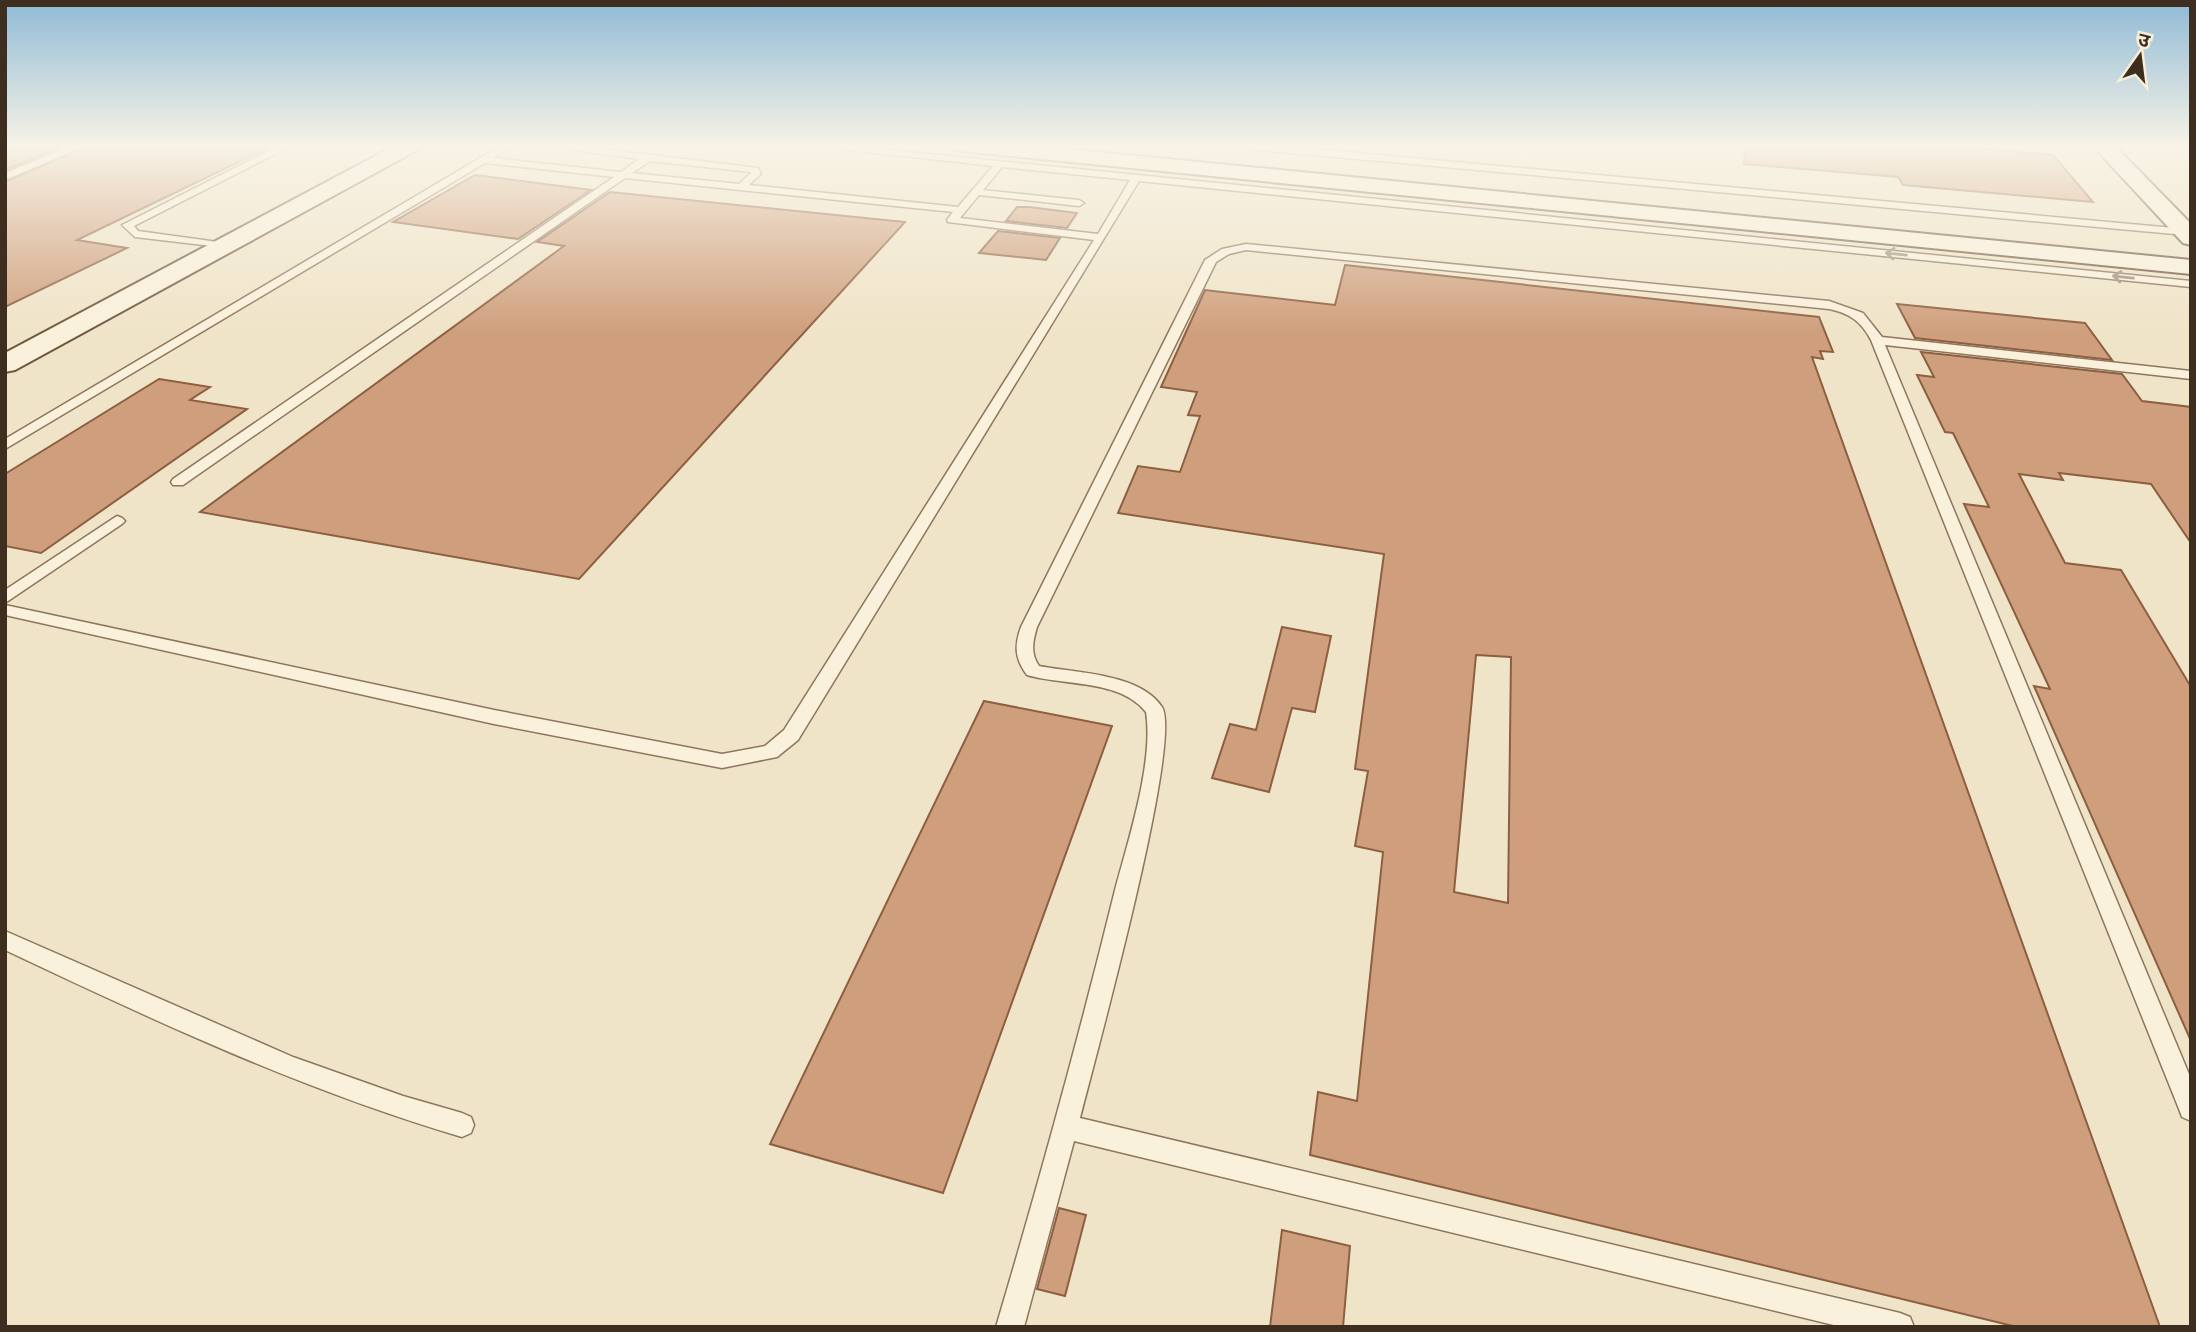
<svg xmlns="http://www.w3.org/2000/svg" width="2196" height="1332" font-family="'Noto Serif','Noto Sans Devanagari',serif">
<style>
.building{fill:#cf9f7d;stroke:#8d5f41;stroke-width:2;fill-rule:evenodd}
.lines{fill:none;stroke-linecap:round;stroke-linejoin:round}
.lane-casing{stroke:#8d765c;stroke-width:3}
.secondary-casing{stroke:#6f573f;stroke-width:4}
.lane{fill:#faf1dc;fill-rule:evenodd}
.secondary{fill:#faf1dc;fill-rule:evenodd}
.oneway{stroke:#9c907e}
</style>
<rect width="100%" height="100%" fill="#f0e4c8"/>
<!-- building -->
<g class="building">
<path d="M 5,145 L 66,145 L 5,170 Z"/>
<path d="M 89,145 L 274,145 L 77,240 L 127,248 L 5,307 L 5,182 Z"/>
<path d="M 1745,145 L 1937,145 L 2053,155 L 2093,202 L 1903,185 L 1898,177 L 1744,164 Z"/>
<path d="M 475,175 L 591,190 L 518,239 L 393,222 Z"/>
<path d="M 610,192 L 905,222 L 579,579 L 200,512 L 564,246 L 537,242 Z"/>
<path d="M 1017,207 L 1029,207 L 1077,213 L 1067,228 L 1006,221 Z"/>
<path d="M 998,231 L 1060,238 L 1046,260 L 979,253 Z"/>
<path d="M 1345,265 L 1819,317 L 1833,352 L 1820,351 L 1823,359 L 1812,357 L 2160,1327 L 2017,1327 L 1310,1155 L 1318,1092 L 1357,1101 L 1383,852 L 1355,846 L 1368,771 L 1355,769 L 1384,554 L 1118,513 L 1138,466 L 1180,472 L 1200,416 L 1188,415 L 1197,392 L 1161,387 L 1205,290 L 1335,305 ZM 1476,655 L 1511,657 L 1508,903 L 1454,892 Z"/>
<path d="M 1897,304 L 2085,323 L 2112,360 L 1915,338 Z"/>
<path d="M 1921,352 L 2122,374 L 2142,401 L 2191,407 L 2191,543 L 2151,484 L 2059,473 L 2063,480 L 2019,474 L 2065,563 L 2121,570 L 2191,687 L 2191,1041 L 2034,686 L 2050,689 L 1964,504 L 1989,507 L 1953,433 L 1945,432 L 1917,375 L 1934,377 Z"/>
<path d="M 159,379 L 210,387 L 190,400 L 247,409 L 41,553 L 5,546 L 5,474 Z"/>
<path d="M 1282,627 L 1331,636 L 1315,712 L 1292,708 L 1269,792 L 1212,778 L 1230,724 L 1256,730 Z"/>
<path d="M 984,701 L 1112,726 L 943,1193 L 770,1144 Z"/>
<path d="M 1059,1208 L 1086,1215 L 1065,1296 L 1037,1289 Z"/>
<path d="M 1282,1230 L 1350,1246 L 1343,1327 L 1270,1327 Z"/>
</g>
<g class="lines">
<!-- lane casing -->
<g class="lane-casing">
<g id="lane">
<path d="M 73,145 L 87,145 L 5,180 L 5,173 Z"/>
<path d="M 280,145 L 293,145 L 134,226 L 138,231 L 225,243 L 230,246 L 229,248 L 135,237 L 122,225 Z"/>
<path d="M 502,145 L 514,145 L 493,158 L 621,172 L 639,159 L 537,145 L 568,145 L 758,168 L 761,174 L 749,185 L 958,207 L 993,166 L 804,145 L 839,145 L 2191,281 L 2191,287 L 1139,181 L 798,740 L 777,757 L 722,768 L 494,724 L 5,615 L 5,605 L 494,710 L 722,754 L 765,746 L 784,730 L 1094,240 L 948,222 L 947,220 L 953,212 L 625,178 L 183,485 L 173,485 L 171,482 L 173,479 L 614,177 L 485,163 L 5,449 L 5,439 ZM 650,161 L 751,172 L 751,173 L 739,184 L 632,173 ZM 1002,167 L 1130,180 L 1098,234 L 960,218 L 979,195 L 1079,206 L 1084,203 L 1079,200 L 983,190 Z"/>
<path d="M 1233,145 L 1271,145 L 2185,229 L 2190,232 L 2185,235 L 1238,148 Z"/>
<path d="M 1246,244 L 1829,301 L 1863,313 L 1882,337 L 2191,371 L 2191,379 L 1885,345 L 2191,1079 L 2191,1121 L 2182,1117 L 2179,1109 L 1871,340 C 1861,321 1849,313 1829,309 L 1246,250 L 1229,254 L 1216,262 L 1037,627 C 1033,641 1030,653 1039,666 C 1075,673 1140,673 1162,707 C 1183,741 1094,1062 1080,1118 L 1900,1313 L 1910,1317 L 1914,1327 L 1842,1327 L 1074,1141 L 1024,1327 L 996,1327 C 1039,1182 1079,1037 1115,890 C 1128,841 1154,762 1146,712 C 1120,679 1064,686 1027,675 C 1015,659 1014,646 1021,627 L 1205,260 L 1222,249 Z"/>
<path d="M 117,516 L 122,518 L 125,521 L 122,524 L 5,603 L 5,590 Z"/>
<path d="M 5,931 L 293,1057 L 403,1096 L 462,1113 L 471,1117 L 474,1125 L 471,1133 L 462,1137 C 303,1090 155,1021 5,950 Z"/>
</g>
</g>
<!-- secondary casing -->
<g class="secondary-casing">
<g id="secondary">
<path d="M 396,145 L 422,145 L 419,149 L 15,370 L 5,372 L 5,353 Z"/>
<path d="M 951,145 L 1026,145 L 2191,260 L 2191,274 L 961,151 L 954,149 Z"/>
<path d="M 2092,145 L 2114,145 L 2191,224 L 2191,245 L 2183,243 Z"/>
</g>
</g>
<!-- lane -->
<use href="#lane" class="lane"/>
<!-- secondary -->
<use href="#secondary" class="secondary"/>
</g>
<!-- one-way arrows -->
<defs><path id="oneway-shaft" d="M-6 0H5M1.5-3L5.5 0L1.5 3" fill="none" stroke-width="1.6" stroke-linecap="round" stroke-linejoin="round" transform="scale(1.75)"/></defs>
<g class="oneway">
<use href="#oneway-shaft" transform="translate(1896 254) rotate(-174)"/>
<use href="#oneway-shaft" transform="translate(2123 277) rotate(-174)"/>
</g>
<!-- sky -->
<linearGradient id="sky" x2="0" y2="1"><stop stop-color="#8fbad6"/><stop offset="0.44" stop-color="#f8f3e6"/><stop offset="1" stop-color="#f8f3e6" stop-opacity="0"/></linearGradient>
<rect width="2196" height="332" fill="url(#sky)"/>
<!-- border -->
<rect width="2196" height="1332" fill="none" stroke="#3d2e20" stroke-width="14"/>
<!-- north arrow -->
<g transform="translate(2140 56) rotate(14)" stroke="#f7eed8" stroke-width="5" paint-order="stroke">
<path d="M0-5L12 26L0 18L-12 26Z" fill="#3d2e20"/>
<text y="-10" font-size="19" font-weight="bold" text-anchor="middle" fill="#3d2e20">उ</text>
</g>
</svg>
